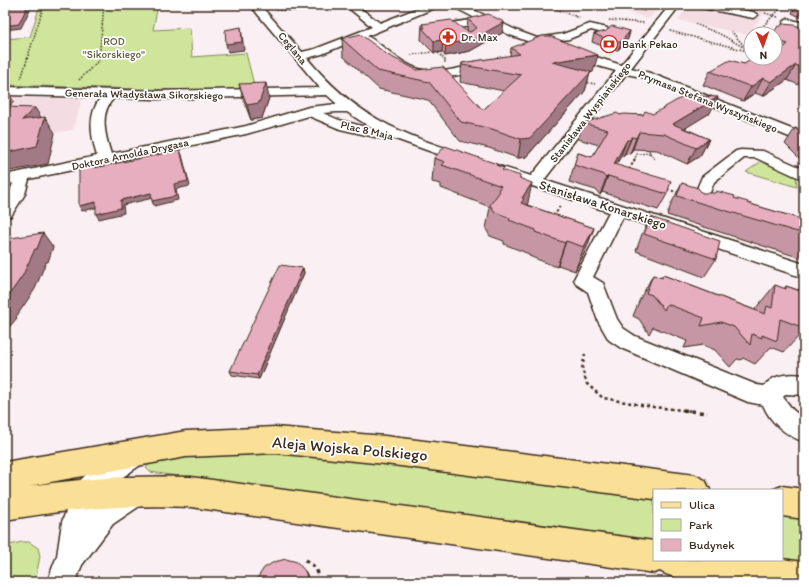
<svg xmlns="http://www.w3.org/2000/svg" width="809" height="587" font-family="Itim,sans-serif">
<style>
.built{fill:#f4dce3}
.green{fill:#cee59b;stroke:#84885c}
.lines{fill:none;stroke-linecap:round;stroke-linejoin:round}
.minor-casing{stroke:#3b2a1e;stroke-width:3}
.major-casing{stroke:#3b2a1e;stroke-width:3}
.path-far3{stroke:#3b2a1e;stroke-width:1.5;stroke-dasharray:1.5 1.5;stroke-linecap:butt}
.path-far2{stroke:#3b2a1e;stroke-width:2;stroke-dasharray:2.5 2.5;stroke-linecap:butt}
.path-far1{stroke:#3b2a1e;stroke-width:2.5;stroke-dasharray:3 3;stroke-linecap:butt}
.path{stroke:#3b2a1e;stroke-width:3.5;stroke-dasharray:4 4;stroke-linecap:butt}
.minor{fill:#fff;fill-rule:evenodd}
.major{fill:#fadf96;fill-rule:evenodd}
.wall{fill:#c796a5;stroke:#3b2a1e}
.shaded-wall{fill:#a27a86;stroke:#3b2a1e}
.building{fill:#e7aec0;stroke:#3b2a1e}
.labels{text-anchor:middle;stroke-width:3.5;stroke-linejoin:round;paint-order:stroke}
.far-poi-label{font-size:11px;fill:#3b2a1e;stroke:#fff;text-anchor:start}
.far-park-label{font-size:11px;fill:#60593d;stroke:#fff}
.far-street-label{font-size:11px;fill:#3b2a1e;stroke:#fff}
.street-label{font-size:13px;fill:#3b2a1e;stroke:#fff}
.near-street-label{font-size:16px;fill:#3b2a1e;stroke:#fff}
</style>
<rect width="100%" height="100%" fill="#faeff2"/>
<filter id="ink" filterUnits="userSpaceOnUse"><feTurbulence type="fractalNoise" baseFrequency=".025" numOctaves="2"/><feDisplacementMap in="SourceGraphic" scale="8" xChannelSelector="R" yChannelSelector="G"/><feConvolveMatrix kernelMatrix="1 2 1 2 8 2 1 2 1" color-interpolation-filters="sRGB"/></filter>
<g filter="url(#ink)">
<!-- built -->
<g class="built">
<path d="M 606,5 L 661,5 L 649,19 Z"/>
<path d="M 689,5 L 770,5 L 748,35 L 678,20 Z"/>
<path d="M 5,97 L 82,99 L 73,130 L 12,138 Z"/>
</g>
<!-- green -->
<g class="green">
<path d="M 40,5 L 158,5 L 153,30 L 190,28 L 192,57 L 246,53 L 255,89 L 175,90 L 5,85 L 5,39 L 30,37 Z"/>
<path d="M 763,160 L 796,175 L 797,187 L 746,172 Z"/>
<path d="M 242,453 L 294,453 L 372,461 L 654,497 L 654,544 L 150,472 L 146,468 L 151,461 L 195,455 Z"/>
<path d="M 782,514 L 804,517 L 804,565 L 782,560 Z"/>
<path d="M 22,542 L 29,542 L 38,548 L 40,556 L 35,582 L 5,582 L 5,546 Z"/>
</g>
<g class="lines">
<!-- minor casing -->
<g class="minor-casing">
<g id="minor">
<path d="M 250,5 L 260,5 L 302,52 L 315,49 L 372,27 L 345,5 L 356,5 L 380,23 L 426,5 L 439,5 L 437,7 L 367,36 C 383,45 401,64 419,69 C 439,76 466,66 486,62 L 490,63 L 492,65 L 490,67 C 465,74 431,85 406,73 C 389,64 375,49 358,39 L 322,54 L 307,58 C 356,117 398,133 470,156 L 472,159 L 470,162 L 465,163 L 460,162 L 390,137 L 384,139 L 340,129 L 309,116 L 246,134 L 29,179 L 25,194 L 11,216 L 5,217 L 5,200 L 9,194 L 13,183 L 5,185 L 5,175 L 97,156 C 91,136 87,115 101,97 L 5,95 L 5,87 L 154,91 L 320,88 ZM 327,95 L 337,104 L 309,107 L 246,126 L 111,154 C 105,135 99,113 114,98 L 154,99 ZM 337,112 L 347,112 L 373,129 L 339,120 L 323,113 Z"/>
<path d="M 450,5 L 463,5 L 518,31 L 537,38 L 563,34 L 590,24 L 607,28 L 608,30 L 603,33 L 591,30 L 569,39 L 550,42 L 621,65 L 670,5 L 680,5 L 631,68 L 650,73 L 804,134 L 804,143 L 642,77 L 626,74 L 544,180 L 804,264 L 804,278 L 623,217 L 593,277 L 603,283 L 617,319 L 623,328 L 635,336 L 757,385 L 764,386 C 774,374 790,373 804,375 L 804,395 L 786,394 L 783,397 L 793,410 L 804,419 L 804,442 C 786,435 771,424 763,405 L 748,402 L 621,348 L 609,340 L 598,321 L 588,292 L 576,284 L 574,279 L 609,212 L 491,172 L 489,169 L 491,166 L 496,165 L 531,176 L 616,71 L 598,66 L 510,35 L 487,24 L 442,30 L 438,29 L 437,27 L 438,25 L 477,19 Z"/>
<path d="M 697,5 L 716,5 L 753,12 L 758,15 L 753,18 L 702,8 Z"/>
<path d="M 788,19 L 804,23 L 804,29 L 784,24 L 783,22 Z"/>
<path d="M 741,150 L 763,151 L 804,169 L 804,180 L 756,158 L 744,158 L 714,182 L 703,211 L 697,212 L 691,211 L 689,207 L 702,177 L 736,151 Z"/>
<path d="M 130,446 L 139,450 L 142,458 L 139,466 L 117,481 L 95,501 L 93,508 L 126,485 L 135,481 L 144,485 L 148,494 L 144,503 L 113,524 L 82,565 L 75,582 L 47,582 L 57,556 L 62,522 L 76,484 L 99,463 Z"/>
</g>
</g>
<!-- major casing -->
<g class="major-casing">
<g id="major">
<path d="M 275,427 L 385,436 L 695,475 L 705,480 L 710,490 L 654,490 L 654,499 L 385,464 L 275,453 L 186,457 L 29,486 C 83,478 136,475 191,477 L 654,541 L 654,560 L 782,559 L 804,562 L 804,582 C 773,582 683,587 660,571 L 654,573 L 191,507 C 128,504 67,509 5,520 L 5,462 L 186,431 Z"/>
<path d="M 782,486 L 804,489 L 804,519 L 782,516 L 782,490 L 772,490 Z"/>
</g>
</g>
<!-- path-far3 -->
<g class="path-far3">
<path d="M 538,6 L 551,7 L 550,5"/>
<path d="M 551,7 L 580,18"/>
<path d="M 276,10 L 294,11 L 339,7"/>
<path d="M 765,13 L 778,17"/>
<path d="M 609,20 L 644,23"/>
<path d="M 695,24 L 720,34 L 745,48"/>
<path d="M 670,31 L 751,52"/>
<path d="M 731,31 L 745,47"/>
<path d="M 755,34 L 784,5"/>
<path d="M 746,48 L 751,39"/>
<path d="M 438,53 L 446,61 L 444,63"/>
<path d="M 411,55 L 432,52"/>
<path d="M 21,79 L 44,5"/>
<path d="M 79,80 L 99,60 L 104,5"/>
<path d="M 585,82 L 595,84"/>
<path d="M 650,153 L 654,159"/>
<path d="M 634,160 L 637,154 L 650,153 L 647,146"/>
</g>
<!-- path-far2 -->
<g class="path-far2">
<path d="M 629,170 L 635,159"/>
<path d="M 667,189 L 679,193"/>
<path d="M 554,217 L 561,204"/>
</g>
<!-- path-far1 -->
<path class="path-far1" d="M 585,354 L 582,369 L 587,384 L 603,398 L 653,407 L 692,411"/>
<!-- path -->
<g class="path">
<path d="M 683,410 L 707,413"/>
<path d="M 305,560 L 316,568 L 321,582"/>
</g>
<!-- minor -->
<use href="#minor" class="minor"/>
<!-- major -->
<use href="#major" class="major"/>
</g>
<!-- wall -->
<g class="wall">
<path d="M 616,5 L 651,5 L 645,11 Z"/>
<path d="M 730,5 L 760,5 L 756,10 Z"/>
<path d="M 796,5 L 804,5 L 804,19 L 792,13 Z"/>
<path d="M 468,19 L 504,22 L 502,33 L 470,51 L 445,56 L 442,52 L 434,53 L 421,40 L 422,24 L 468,31 L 467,30 Z"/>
<path d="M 804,28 L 804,87 L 787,80 L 763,96 L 755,93 L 743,101 L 703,85 L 710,71 L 744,64 L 764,65 L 775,58 L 775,34 Z"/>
<path d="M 630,31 L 628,39 L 618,50 L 612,50 L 592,42 L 594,34 Z"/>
<path d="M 342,39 L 388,55 L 483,110 L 504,91 L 460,82 L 462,63 L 510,56 L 511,48 L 593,72 L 590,73 L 585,91 L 526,157 L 518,158 L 489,148 L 460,141 L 428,100 L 379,89 L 343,56 Z"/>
<path d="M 239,84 L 269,98 L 262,118 L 251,120 L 243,99 Z"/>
<path d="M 710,113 L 684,128 L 709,139 L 700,156 L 687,164 L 657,150 L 633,149 L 630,154 L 625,153 L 623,157 L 621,156 L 616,165 L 667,194 L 658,210 L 602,192 L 600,195 L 596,190 L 569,182 L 578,153 L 592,157 L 599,145 L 578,139 L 583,123 L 620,115 Z"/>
<path d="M 795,128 L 804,132 L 804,163 L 785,144 Z"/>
<path d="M 434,158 L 496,166 L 503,171 L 520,179 L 527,205 L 594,228 L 585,252 L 575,271 L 558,265 L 557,267 L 529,256 L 529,254 L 504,244 L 504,241 L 490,236 L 486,229 L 490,207 L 441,188 L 441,184 L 432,182 Z"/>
<path d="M 682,183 L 702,193 L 734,198 L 747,203 L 804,220 L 804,259 L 667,215 L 672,202 Z"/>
<path d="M 651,217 L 716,259 L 704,277 L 636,251 L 642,234 Z"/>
<path d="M 303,268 L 304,273 L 259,379 L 232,375 L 230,371 Z"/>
<path d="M 653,275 L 661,278 L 663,275 L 755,310 L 755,309 L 775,285 L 784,289 L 786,286 L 798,290 L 804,283 L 804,337 L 802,339 L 798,337 L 784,352 L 771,347 L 755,364 L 743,358 L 741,360 L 737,359 L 730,367 L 715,350 L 703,345 L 684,348 L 687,341 L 653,327 L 649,334 L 639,319 L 633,316 L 640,299 Z"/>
</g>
<!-- shaded-wall -->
<g class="shaded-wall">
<path d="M 28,5 L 32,5 L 21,28 L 5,30 L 5,26 Z"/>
<path d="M 647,5 L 651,5 L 645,11 Z"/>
<path d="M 504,22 L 502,33 L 470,51 L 445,56 L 446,44 Z"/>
<path d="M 241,27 L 242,35 L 244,50 L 228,52 L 226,44 Z"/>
<path d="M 630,31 L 628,39 L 618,50 L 621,42 Z"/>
<path d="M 443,40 L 442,52 L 434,53 L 434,41 Z"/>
<path d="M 598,55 L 593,72 L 590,73 L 585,91 L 526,157 L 518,158 L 521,139 L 552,62 Z"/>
<path d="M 796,65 L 787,80 L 763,96 L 771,82 Z"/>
<path d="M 763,78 L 755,93 L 743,101 L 751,87 Z"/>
<path d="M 266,83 L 269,98 L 262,118 L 251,120 L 247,105 Z"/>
<path d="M 5,87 L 14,102 L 5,110 Z"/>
<path d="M 718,97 L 710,113 L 671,137 L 673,124 Z"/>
<path d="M 35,108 L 44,122 L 45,117 L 55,133 L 48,164 L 5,172 L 5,153 L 22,120 Z"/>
<path d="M 639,132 L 633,149 L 630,154 L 636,138 Z"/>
<path d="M 632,137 L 625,153 L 623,157 L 630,140 Z"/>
<path d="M 709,139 L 700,156 L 687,164 L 696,148 Z"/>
<path d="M 627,140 L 621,156 L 610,176 L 614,164 Z"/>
<path d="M 180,150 L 182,155 L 190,186 L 176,189 L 178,200 L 154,206 L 152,201 L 174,184 Z"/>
<path d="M 608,176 L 602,192 L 600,195 L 606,178 Z"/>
<path d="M 532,183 L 527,207 L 519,223 L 522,198 Z"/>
<path d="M 151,193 L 153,198 L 123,205 L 124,213 L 99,219 L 96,214 L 121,200 Z"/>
<path d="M 96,202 L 99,207 L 82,211 L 79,206 Z"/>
<path d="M 594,228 L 585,252 L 575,271 L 584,247 Z"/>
<path d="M 43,233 L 53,247 L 48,262 L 46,262 L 35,289 L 16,317 L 17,318 L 5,332 L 5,301 Z"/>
<path d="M 566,241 L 558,265 L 557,267 L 565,243 Z"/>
<path d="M 303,268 L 304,273 L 259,379 L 257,375 Z"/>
<path d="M 305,571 L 307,574 L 309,582 L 308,582 Z"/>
<path d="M 133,578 L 139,582 L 132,582 Z"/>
</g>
<!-- building -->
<g class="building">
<path d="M 5,5 L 28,5 L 19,24 L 5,26 Z"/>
<path d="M 488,14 L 504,22 L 472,40 L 446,44 L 443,40 L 434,41 L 422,28 L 425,28 L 422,24 L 451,20 L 465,30 L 470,32 L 477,28 L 468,19 Z"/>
<path d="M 782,24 L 794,25 L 804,28 L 804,69 L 796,65 L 771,82 L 763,78 L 751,87 L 710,71 L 730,60 L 744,64 L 751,60 L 764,65 L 772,58 L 775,58 L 775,56 L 788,44 L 775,40 L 775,34 L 773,34 L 778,26 L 780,27 Z"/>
<path d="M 612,26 L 630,31 L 621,42 L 614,42 L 594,34 L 606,31 Z"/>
<path d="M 241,27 L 242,42 L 226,44 L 225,30 Z"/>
<path d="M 360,34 L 388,55 L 417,70 L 443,67 L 483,110 L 521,75 L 462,65 L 462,63 L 520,54 L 511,48 L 542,36 L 550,36 L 598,55 L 552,62 L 591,72 L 530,138 L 521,139 L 492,129 L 461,122 L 429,82 L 378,71 L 342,39 Z"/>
<path d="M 266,83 L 259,103 L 247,105 L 239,84 Z"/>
<path d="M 686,95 L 718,97 L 673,124 L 709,139 L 696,148 L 664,134 L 639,132 L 636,138 L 632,137 L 630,140 L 627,140 L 614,164 L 671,181 L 667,194 L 608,176 L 606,178 L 602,174 L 574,165 L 578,153 L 592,157 L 608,130 L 583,123 L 617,113 L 620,115 L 624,114 L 643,115 L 645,111 L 653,114 Z"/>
<path d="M 5,107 L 35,108 L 22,120 L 45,117 L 37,146 L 5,153 Z"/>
<path d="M 795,128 L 804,132 L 804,136 Z"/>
<path d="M 445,146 L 497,164 L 496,165 L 504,168 L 502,170 L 521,176 L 519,178 L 532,183 L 522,198 L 524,199 L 521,203 L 594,228 L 584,247 L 566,241 L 565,243 L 535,232 L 536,230 L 509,220 L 510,218 L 495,212 L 490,205 L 500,191 L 498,190 L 501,186 L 442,165 L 445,162 L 434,158 Z"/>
<path d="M 180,150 L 188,181 L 174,184 L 176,196 L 152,201 L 151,193 L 121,200 L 121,208 L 96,214 L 96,202 L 79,206 L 79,168 L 94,165 L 94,168 Z"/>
<path d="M 682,183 L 698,188 L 702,193 L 715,193 L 716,191 L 735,196 L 734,198 L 748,202 L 747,203 L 804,220 L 804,234 L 677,196 Z"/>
<path d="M 651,217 L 720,241 L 716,259 L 644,234 Z"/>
<path d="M 43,233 L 37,249 L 35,249 L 23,275 L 5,301 L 5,251 L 11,238 Z"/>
<path d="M 280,265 L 303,268 L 257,375 L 230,371 Z"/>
<path d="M 653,275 L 662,278 L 663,275 L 765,314 L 767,306 L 772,308 L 775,285 L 786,289 L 786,286 L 803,292 L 804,283 L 804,328 L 780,319 L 777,341 L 762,335 L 762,338 L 752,334 L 750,345 L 734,327 L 721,322 L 701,326 L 704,318 L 667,304 L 664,310 L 652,295 L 646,293 Z"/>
<path d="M 286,559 L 297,562 L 305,571 L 308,580 L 308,582 L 256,582 L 256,580 L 264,568 L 274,562 Z"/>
<path d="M 133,578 L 132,582 L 95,582 L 95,580 Z"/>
</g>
</g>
<!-- icons -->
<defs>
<g id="pharmacy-ring" transform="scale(0.9)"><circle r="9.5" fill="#fff" stroke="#c8321e" stroke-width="1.5"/><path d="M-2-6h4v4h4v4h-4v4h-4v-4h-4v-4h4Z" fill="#c8321e"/></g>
<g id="bank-ring" transform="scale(0.9)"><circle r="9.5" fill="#fff" stroke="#c8321e" stroke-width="1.5"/><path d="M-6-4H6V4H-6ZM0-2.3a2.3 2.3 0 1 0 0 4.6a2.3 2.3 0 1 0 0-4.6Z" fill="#c8321e"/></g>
</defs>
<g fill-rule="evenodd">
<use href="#pharmacy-ring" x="448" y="37"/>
<use href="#bank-ring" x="609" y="44"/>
</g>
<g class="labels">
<!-- far-poi labels -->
<g class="far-poi-label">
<text x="461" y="41">Dr. Max</text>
<text x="622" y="48">Bank Pekao</text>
</g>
<!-- far-park labels -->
<g class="far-park-label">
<text x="114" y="45">ROD<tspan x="114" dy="13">"Sikorskiego"</tspan></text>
</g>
<!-- far-street labels -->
<g class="far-street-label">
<text transform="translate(293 48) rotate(50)" y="4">Ceglana</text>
<text transform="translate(144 94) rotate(1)" y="4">Generała Władysława Sikorskiego</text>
<text transform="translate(708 101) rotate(22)" y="4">Prymasa Stefana Wyszyńskiego</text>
<text transform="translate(590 112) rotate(-52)" y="4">Stanisława Wyspiańskiego</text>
<text transform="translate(367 130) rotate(13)" y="4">Plac 8 Maja</text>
<text transform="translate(130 154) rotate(-12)" y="4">Doktora Arnolda Drygasa</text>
</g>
<!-- street labels -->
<g class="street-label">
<text transform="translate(603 204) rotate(18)" y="5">Stanisława Konarskiego</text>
</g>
<!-- near-street labels -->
<g class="near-street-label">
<text transform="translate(350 448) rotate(5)" y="6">Aleja Wojska Polskiego</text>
</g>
</g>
<!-- margin -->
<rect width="809" height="587" fill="none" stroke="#fff" stroke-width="20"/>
<rect x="10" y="10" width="789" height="567" fill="none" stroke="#3b2a1e" stroke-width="1.5" filter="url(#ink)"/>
<!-- legend -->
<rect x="653" y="489" width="130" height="72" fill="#ffffff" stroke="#b1aaa5"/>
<rect x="661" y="502" width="20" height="6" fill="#fadf96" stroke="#b1aaa5"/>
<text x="689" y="509" font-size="12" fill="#3b2a1e">Ulica</text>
<rect x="661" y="519" width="20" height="12" fill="#cee59b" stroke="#b1aaa5"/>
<text x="689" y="529" font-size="12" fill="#3b2a1e">Park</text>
<rect x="661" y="539" width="20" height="12" fill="#e7aec0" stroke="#b1aaa5"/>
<text x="689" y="549" font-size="12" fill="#3b2a1e">Budynek</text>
<!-- north arrow -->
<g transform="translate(763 46) rotate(178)"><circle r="19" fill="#ffffff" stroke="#b1aaa5"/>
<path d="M0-3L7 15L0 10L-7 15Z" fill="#c8321e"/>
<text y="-6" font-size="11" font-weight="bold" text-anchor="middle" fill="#3b2a1e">N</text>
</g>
</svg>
